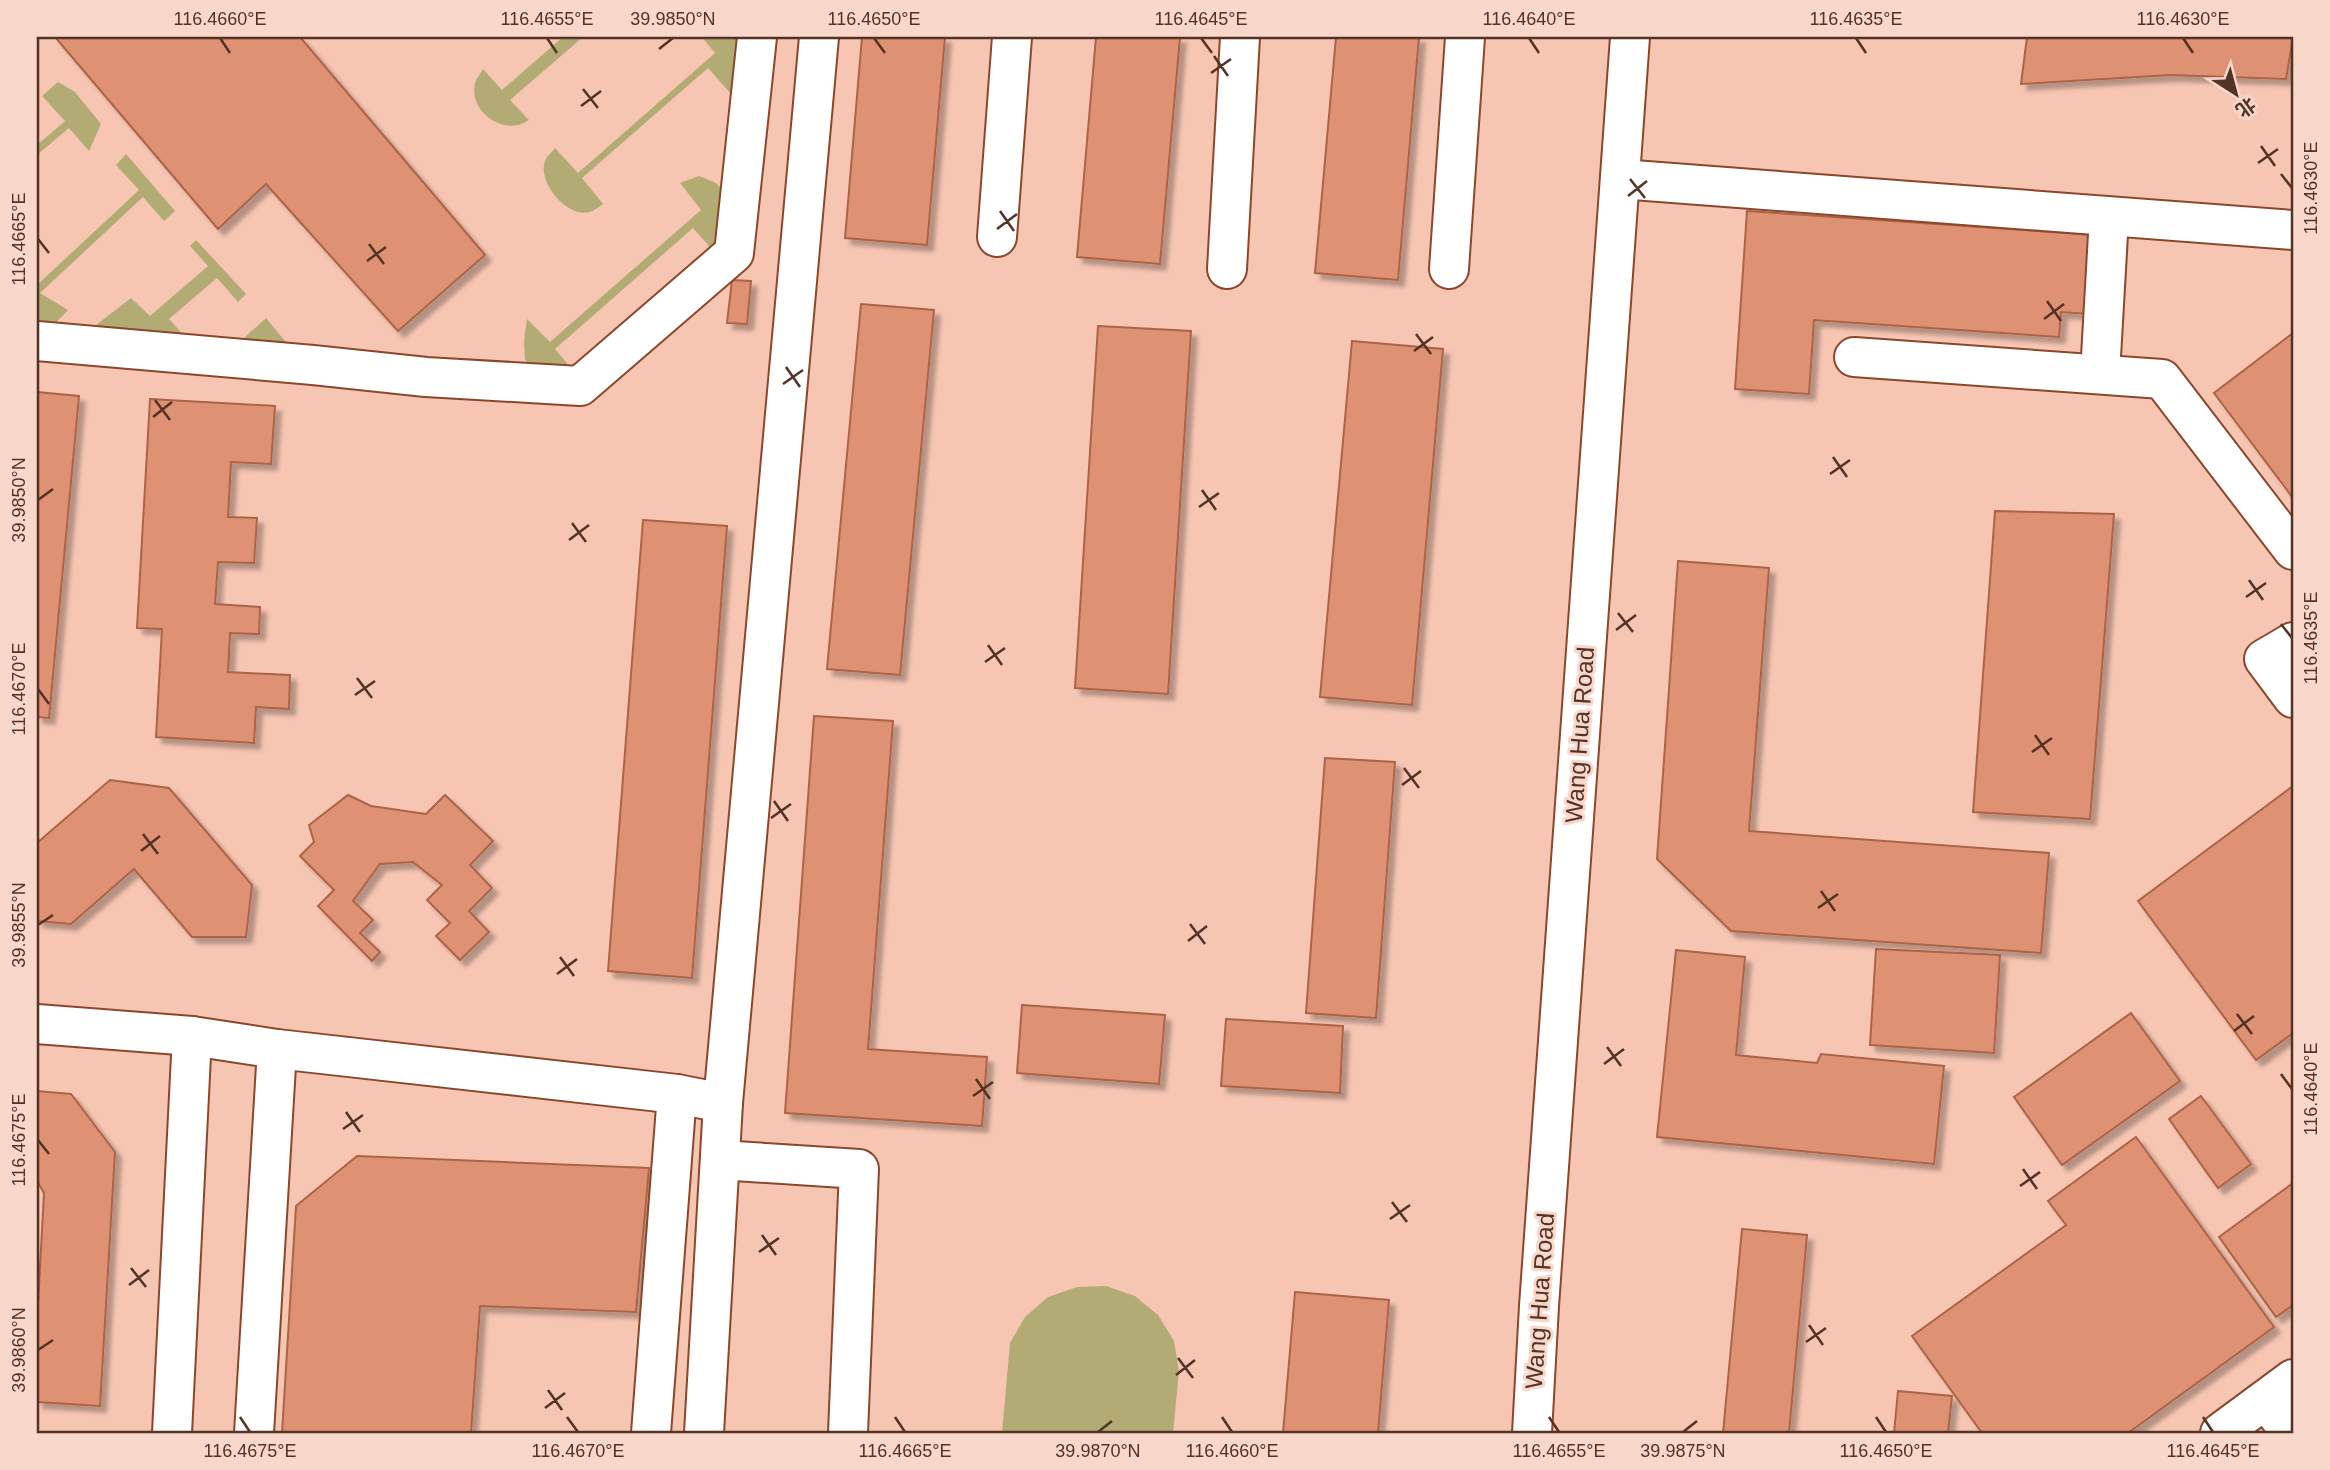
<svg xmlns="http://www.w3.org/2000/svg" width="2330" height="1470" font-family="Arial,'Noto Sans SC',sans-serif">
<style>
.green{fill:#b2ac74}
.building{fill:#df9273;stroke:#ac6446;stroke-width:2;filter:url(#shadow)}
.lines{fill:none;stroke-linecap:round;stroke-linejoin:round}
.minor-casing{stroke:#8c472a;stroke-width:42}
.minor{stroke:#fff;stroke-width:38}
.ticks{fill:none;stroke:#533326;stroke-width:2.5}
.labels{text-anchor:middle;stroke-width:6;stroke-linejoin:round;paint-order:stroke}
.street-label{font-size:24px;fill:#533326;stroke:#f9d7ca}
.neatline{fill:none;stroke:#533326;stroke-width:2.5}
.ticks-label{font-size:18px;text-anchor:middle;fill:#533326}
</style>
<defs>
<filter id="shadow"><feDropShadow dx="6" dy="6" stdDeviation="2" flood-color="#0004"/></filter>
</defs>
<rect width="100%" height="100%" fill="#f7c6b3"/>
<!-- green -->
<g class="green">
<path d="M 563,37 L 583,37 L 510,100 L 529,120 C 506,137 468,113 475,83 C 476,79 481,73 483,69 L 502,90 Z"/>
<path d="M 702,37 L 737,37 L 736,82 L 731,94 L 708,68 L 582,178 L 603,204 C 599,207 594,211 589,212 C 567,218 537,182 545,161 C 546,157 552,152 555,148 L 578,173 L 715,53 Z"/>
<path d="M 58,82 L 75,92 L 101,124 L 89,151 L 69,128 L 37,155 L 37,145 L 65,121 L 42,96 Z"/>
<path d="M 126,154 L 175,211 L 164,221 L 143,197 L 40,293 L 68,310 L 49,330 L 37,329 L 37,285 L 139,190 L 116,165 Z"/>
<path d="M 699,176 L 716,183 L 725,192 L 716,254 L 693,228 L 555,349 L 577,375 L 547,377 L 525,360 L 524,340 L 527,319 L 550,342 L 701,210 L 680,183 Z"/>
<path d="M 196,240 L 246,294 L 238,302 L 217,278 L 169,319 L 190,342 L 91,329 L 131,298 L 150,316 L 208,266 L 190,246 Z"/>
<path d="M 266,318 L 295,353 L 234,347 Z"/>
<path d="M 1106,1286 L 1135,1296 L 1158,1315 L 1174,1341 L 1179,1371 L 1173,1433 L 1002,1433 L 1010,1343 L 1025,1317 L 1048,1297 L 1077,1287 Z"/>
</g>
<!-- building -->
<g class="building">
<path d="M 55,37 L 300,37 L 485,255 L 398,331 L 266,184 L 218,229 Z"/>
<path d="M 862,37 L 945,37 L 927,245 L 845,238 Z"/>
<path d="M 1096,37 L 1180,37 L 1160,264 L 1077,257 Z"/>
<path d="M 1336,37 L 1419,37 L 1398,280 L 1315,273 Z"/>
<path d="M 2027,37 L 2293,37 L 2293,38 L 2286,79 L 2170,75 L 2021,84 Z"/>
<path d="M 1747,211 L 2095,235 L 2090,314 L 2061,312 L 2059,337 L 1814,320 L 1809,394 L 1735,389 Z"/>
<path d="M 732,280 L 751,281 L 747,324 L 727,323 Z"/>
<path d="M 861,304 L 934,310 L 900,675 L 827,669 Z"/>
<path d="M 1098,326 L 1191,331 L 1168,694 L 1075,688 Z"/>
<path d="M 2293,333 L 2293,498 L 2214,393 Z"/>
<path d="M 1352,341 L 1443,349 L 1412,705 L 1320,697 Z"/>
<path d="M 37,392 L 79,396 L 49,718 L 37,717 Z"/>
<path d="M 150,399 L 275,406 L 271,464 L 231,462 L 228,517 L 257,518 L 254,563 L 218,562 L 215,604 L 260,607 L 259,634 L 230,633 L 228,672 L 290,675 L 289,709 L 256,707 L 254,743 L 156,737 L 162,629 L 137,628 Z"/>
<path d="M 1995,511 L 2114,514 L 2090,819 L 1973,812 Z"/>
<path d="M 643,520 L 727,526 L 692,978 L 608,971 Z"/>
<path d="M 1678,561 L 1769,568 L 1749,831 L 2049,853 L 2041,953 L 1731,931 L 1657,859 Z"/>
<path d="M 814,716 L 893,721 L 868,1049 L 987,1057 L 982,1126 L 785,1113 Z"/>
<path d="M 1325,758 L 1395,762 L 1376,1018 L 1306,1013 Z"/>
<path d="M 110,780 L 169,788 L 252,885 L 246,937 L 192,937 L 134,869 L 71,924 L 37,921 L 37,843 Z"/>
<path d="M 2293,786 L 2293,1033 L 2256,1060 L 2138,901 Z"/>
<path d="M 348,795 L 371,806 L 426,814 L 445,795 L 493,841 L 470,865 L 492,888 L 469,911 L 489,932 L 460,960 L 436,936 L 450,923 L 427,900 L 442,885 L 413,862 L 380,864 L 353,901 L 373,920 L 360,933 L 380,952 L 372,961 L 318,906 L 334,890 L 300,856 L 314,842 L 309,825 Z"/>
<path d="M 1876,949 L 2000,955 L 1994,1053 L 1870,1045 Z"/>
<path d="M 1676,950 L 1745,957 L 1736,1055 L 1817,1063 L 1821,1054 L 1944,1066 L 1934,1164 L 1657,1137 Z"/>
<path d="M 1022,1005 L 1165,1015 L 1159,1084 L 1017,1073 Z"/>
<path d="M 2131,1013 L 2180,1081 L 2062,1165 L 2014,1097 Z"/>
<path d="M 1226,1019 L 1343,1026 L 1340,1093 L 1221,1086 Z"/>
<path d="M 37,1091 L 71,1094 L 115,1152 L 100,1406 L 37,1402 L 37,1323 L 44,1193 L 37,1181 Z"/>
<path d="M 2201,1096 L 2251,1164 L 2218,1188 L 2169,1119 Z"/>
<path d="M 2136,1137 L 2274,1327 L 2128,1433 L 1982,1433 L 1912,1336 L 2066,1225 L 2048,1201 Z"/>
<path d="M 357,1156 L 649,1168 L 636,1312 L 480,1306 L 471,1433 L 282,1433 L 296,1206 Z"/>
<path d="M 2293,1183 L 2293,1305 L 2276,1317 L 2219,1237 Z"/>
<path d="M 1742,1229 L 1807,1235 L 1789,1433 L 1723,1433 Z"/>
<path d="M 1295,1292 L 1389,1300 L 1378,1433 L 1283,1433 Z"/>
<path d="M 1898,1391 L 1952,1396 L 1948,1433 L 1894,1433 Z"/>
</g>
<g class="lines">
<!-- minor casing -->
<g class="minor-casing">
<g id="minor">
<path d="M 1620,179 L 2293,230"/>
<path d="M 997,237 L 1012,37"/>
<path d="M 1227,269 L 1240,37"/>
<path d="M 1449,269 L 1465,37"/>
<path d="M 37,341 L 313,365 L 426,377 L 580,386 L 734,253 L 757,37"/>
<path d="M 1854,357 L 2162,379 L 2293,550"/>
<path d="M 2100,374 L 2109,217"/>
<path d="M 2293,642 L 2264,659 L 2293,698"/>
<path d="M 37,1024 L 192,1036 L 277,1049 L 677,1094 L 723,1103"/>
<path d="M 720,1160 L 859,1169 L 848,1433"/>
<path d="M 2266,1400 L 2291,1433"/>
<path d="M 172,1433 L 192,1036"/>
<path d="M 254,1433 L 277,1049"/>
<path d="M 651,1433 L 677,1094"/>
<path d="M 704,1433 L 723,1103 L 819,37"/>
<path d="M 1532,1433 L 1539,1306 L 1630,37"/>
<path d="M 2220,1433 L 2293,1379"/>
</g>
</g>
<!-- minor -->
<use href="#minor" class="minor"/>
</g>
<!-- ticks -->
<path class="ticks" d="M 220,38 L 230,53M 547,38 L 557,53M 874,38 L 885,53M 1201,38 L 1212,53M 1529,38 L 1539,53M 1856,38 L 1866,53M 2183,38 L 2193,53M 659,49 L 673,38M 1214,56 L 1228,76M 1211,73 L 1231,59M 583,89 L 598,108M 581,106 L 601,91M 2261,146 L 2275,166M 2258,163 L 2278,149M 2281,174 L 2292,188M 1630,179 L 1645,198M 1628,196 L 1647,181M 1000,211 L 1014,231M 997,229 L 1017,214M 38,239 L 49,253M 369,244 L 384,264M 367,261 L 386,247M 2047,301 L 2061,321M 2044,319 L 2064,304M 1416,334 L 1431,354M 1414,351 L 1433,337M 786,367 L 800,387M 783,384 L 803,370M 155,400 L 170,420M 153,417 L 172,402M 1833,457 L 1847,477M 1830,474 L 1850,460M 1202,490 L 1216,510M 38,500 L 53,489M 1199,507 L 1219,493M 572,523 L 586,542M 569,540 L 589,525M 2249,580 L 2263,600M 2246,597 L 2266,583M 1618,613 L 1633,632M 2281,624 L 2292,638M 1616,630 L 1636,615M 988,645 L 1002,665M 985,662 L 1005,648M 357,678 L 372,698M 38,689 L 49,704M 355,695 L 375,681M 2035,735 L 2049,755M 2032,752 L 2052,738M 1404,768 L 1419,788M 1402,785 L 1421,771M 774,801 L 788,821M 771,818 L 791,804M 143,834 L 158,854M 141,851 L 160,836M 1821,891 L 1835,911M 1818,908 L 1838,894M 1190,924 L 1205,944M 38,925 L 53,915M 1188,941 L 1207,926M 560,957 L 574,976M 557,974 L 577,959M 2237,1014 L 2252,1034M 2234,1031 L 2254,1016M 1607,1047 L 1621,1066M 1604,1064 L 1624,1049M 2281,1074 L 2292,1089M 976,1079 L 990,1099M 973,1096 L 993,1082M 346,1112 L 360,1132M 343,1129 L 363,1115M 38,1140 L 49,1154M 2023,1169 L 2037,1189M 2020,1186 L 2040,1172M 1392,1202 L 1407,1222M 1390,1219 L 1410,1205M 762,1235 L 776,1255M 759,1252 L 779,1238M 131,1268 L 146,1287M 129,1285 L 149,1270M 1809,1325 L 1823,1345M 1806,1342 L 1826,1328M 38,1350 L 53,1340M 1178,1358 L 1193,1378M 1176,1375 L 1195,1360M 548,1390 L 562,1410M 545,1408 L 565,1393M 240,1417 L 250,1432M 567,1417 L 578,1432M 895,1417 L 905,1432M 1222,1417 L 1232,1432M 1549,1417 L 1559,1432M 1876,1417 L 1886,1432M 2203,1417 L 2213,1432M 1098,1432 L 1112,1421M 1683,1432 L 1697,1421"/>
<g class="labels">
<!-- street labels -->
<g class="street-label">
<text transform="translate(1580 735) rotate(-86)" y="8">Wang Hua Road</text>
<text transform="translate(1540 1301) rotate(-86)" y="8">Wang Hua Road</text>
</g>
</g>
<!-- border -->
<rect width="2330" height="1470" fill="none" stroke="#f9d7ca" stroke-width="77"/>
<!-- north arrow -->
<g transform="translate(2236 94) rotate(144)" stroke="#f9d7ca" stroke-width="5" paint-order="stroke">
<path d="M0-5L12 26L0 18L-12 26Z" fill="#533326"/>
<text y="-10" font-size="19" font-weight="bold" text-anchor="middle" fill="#533326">北</text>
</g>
<rect x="38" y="38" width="2254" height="1394" class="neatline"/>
<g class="ticks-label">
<text x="220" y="25">116.4660°E</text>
<text x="547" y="25">116.4655°E</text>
<text x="673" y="25">39.9850°N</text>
<text x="874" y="25">116.4650°E</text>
<text x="1201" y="25">116.4645°E</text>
<text x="1529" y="25">116.4640°E</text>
<text x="1856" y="25">116.4635°E</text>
<text x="2183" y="25">116.4630°E</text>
<text transform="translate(2311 188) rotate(-90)" y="6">116.4630°E</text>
<text transform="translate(19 239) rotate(-90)" y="6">116.4665°E</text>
<text transform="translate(19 500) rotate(-90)" y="6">39.9850°N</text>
<text transform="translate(2311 638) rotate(-90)" y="6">116.4635°E</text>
<text transform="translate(19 689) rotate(-90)" y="6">116.4670°E</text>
<text transform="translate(19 925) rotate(-90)" y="6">39.9855°N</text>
<text transform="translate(2311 1089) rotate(-90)" y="6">116.4640°E</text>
<text transform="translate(19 1140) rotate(-90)" y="6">116.4675°E</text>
<text transform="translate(19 1350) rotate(-90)" y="6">39.9860°N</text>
<text x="250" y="1457">116.4675°E</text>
<text x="578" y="1457">116.4670°E</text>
<text x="905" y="1457">116.4665°E</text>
<text x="1098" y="1457">39.9870°N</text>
<text x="1232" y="1457">116.4660°E</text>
<text x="1559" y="1457">116.4655°E</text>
<text x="1683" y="1457">39.9875°N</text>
<text x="1886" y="1457">116.4650°E</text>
<text x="2213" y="1457">116.4645°E</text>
</g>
</svg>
